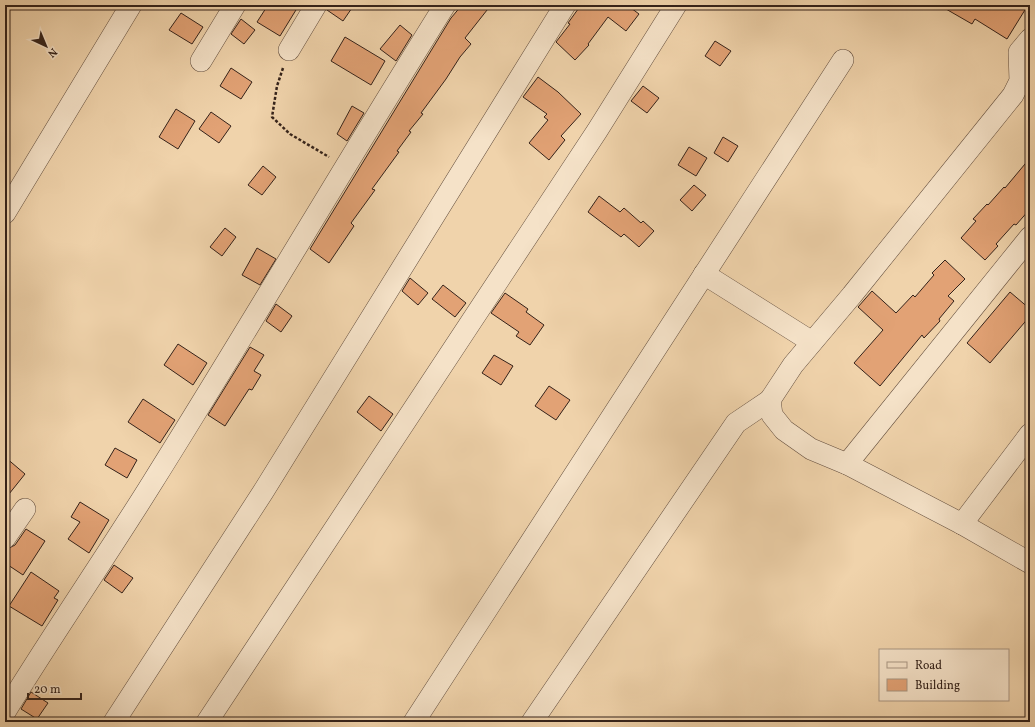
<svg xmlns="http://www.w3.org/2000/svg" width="1035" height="727" font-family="Vollkorn,serif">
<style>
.building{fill:#e2a275;stroke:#34221a}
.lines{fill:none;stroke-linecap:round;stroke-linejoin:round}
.minor-casing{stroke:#634e3e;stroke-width:22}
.path{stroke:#34221a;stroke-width:2.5;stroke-dasharray:3 2;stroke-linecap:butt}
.minor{stroke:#f5e2c8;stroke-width:21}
</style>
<rect width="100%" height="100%" fill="#f0d3ab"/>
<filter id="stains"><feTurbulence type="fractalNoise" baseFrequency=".005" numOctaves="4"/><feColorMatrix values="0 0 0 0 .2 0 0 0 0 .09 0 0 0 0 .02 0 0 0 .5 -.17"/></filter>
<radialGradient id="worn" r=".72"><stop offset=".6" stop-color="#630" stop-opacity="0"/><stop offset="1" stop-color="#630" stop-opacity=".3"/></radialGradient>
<!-- building -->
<g class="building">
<path d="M 268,5 L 299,5 L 280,36 L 257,22 Z"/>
<path d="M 328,5 L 354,5 L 343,21 L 327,10 Z"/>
<path d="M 462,5 L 491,5 L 465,38 L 471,44 L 460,57 L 446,79 L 421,113 L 423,114 L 409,131 L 411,132 L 397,151 L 399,152 L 372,189 L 375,190 L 351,223 L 354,226 L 329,263 L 310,249 L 451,18 Z"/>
<path d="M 581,5 L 627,5 L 639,14 L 626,31 L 608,17 L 588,44 L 589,45 L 575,60 L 556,42 L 570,24 L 568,23 Z"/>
<path d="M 939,5 L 1028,5 L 1007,39 L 975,19 L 972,24 Z"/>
<path d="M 181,13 L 203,27 L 192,44 L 169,30 Z"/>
<path d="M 241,19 L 255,30 L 244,44 L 231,34 Z"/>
<path d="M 400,25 L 412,35 L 396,61 L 380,49 Z"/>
<path d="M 345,37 L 385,61 L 371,85 L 331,61 Z"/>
<path d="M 715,41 L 731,51 L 720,66 L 705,56 Z"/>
<path d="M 231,68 L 252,82 L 241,99 L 220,86 Z"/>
<path d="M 538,77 L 558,92 L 581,114 L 561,136 L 565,140 L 549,160 L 529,143 L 548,120 L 544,117 L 547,114 L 523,97 Z"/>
<path d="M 643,86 L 659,98 L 647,113 L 631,101 Z"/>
<path d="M 352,106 L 364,113 L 347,141 L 337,134 Z"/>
<path d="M 176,109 L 195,121 L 178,149 L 159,137 Z"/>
<path d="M 211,112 L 231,126 L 219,143 L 199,129 Z"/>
<path d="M 723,137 L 738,146 L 728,162 L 714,153 Z"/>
<path d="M 689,147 L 707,158 L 696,176 L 678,165 Z"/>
<path d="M 1030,158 L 1030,209 L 1016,225 L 1014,224 L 996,244 L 998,246 L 985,260 L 961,238 L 976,221 L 973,219 L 987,204 L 988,205 L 1004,187 L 1005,188 Z"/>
<path d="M 263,166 L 276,177 L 262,195 L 248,185 Z"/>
<path d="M 694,185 L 706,195 L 692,211 L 680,200 Z"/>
<path d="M 599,196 L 620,212 L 624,208 L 641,223 L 643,221 L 654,231 L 639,247 L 624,234 L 621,237 L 588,212 Z"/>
<path d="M 225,228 L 236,237 L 222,256 L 210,247 Z"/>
<path d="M 257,248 L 276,259 L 260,285 L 242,275 Z"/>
<path d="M 945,260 L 965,279 L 948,296 L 954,301 L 939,319 L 940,321 L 924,338 L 922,335 L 880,386 L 854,363 L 883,330 L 858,307 L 872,291 L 896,313 L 913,295 L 915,297 L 934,275 L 932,273 Z"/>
<path d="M 410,278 L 428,293 L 418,305 L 402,291 Z"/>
<path d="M 443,285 L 466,303 L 455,317 L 432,299 Z"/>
<path d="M 1010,292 L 1030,309 L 1030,316 L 990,363 L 967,343 Z"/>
<path d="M 505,293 L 528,309 L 526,312 L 544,325 L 530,345 L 516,336 L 519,332 L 491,313 Z"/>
<path d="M 276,304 L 292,316 L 281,332 L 266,321 Z"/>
<path d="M 178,344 L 207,363 L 193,385 L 164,365 Z"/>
<path d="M 250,347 L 264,355 L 254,371 L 261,375 L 252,390 L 249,389 L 225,426 L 208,415 Z"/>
<path d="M 494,355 L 513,366 L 501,385 L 482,373 Z"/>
<path d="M 549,386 L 570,400 L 556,420 L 535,406 Z"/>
<path d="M 369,396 L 393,414 L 381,431 L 357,412 Z"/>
<path d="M 143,399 L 175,420 L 160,443 L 128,422 Z"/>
<path d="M 115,448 L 137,460 L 127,478 L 105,465 Z"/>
<path d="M 5,457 L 25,474 L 5,499 Z"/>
<path d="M 80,502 L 109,520 L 89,553 L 68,539 L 80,522 L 71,517 Z"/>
<path d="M 26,529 L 45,541 L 23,575 L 5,563 L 5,553 L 7,549 L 15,545 Z"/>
<path d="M 114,565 L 133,578 L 122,593 L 104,580 Z"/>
<path d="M 31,572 L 59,591 L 54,598 L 58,600 L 42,626 L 9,606 Z"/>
<path d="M 31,692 L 48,703 L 37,719 L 21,709 Z"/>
</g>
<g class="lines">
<!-- minor casing -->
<g class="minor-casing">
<g id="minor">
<path d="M 1030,39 L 1019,52 L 1020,81 L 1013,95 L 852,295 L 793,365 L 770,400 L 772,415 L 784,430 L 811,449 L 847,464 L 962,524 L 1030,563"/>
<path d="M 289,50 L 316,5"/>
<path d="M 201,61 L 235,5"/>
<path d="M 5,213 L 131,5"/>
<path d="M 704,274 L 812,342"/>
<path d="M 847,464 L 1030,237"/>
<path d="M 962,524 L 1030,434"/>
<path d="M 5,538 L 25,509"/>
<path d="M 5,712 C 52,635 104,560 152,483 C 251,325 346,163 445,5"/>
<path d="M 114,722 L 263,492 L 565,5"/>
<path d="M 207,722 L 597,131 L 676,5"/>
<path d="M 414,722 L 843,60"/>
<path d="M 532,722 L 736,423 L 770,400"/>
</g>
</g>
<!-- path -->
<path class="path" d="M 283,68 L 277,86 L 272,117 L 290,134 L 329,157"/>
<!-- minor -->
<use href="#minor" class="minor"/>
</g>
<!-- margin -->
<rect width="1035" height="727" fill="none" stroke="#f0d3ab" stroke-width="20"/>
<rect x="6" y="6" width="1023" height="715" fill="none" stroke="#34221a" stroke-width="2"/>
<rect x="10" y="10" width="1015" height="707" fill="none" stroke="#34221a"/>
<!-- legend -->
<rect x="879" y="649" width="130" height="52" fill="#f5e2c8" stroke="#a89582"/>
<rect x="887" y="662" width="20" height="6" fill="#f5e2c8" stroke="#a89582"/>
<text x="915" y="669" font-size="12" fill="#34221a">Road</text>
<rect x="887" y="679" width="20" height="12" fill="#e2a275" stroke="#a89582"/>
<text x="915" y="689" font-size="12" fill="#34221a">Building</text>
<!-- north arrow -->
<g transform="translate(46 46) rotate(136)" stroke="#f5e2c8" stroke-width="3" paint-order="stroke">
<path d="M0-3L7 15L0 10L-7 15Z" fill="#34221a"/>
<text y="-6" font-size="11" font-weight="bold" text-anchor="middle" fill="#34221a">N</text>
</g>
<!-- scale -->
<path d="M28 693v6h53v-6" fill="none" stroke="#34221a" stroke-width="2"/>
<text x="34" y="693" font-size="12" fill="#34221a" stroke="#f5e2c8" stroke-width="3" paint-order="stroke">20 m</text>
<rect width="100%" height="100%" filter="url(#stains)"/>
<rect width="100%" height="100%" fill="url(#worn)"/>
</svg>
